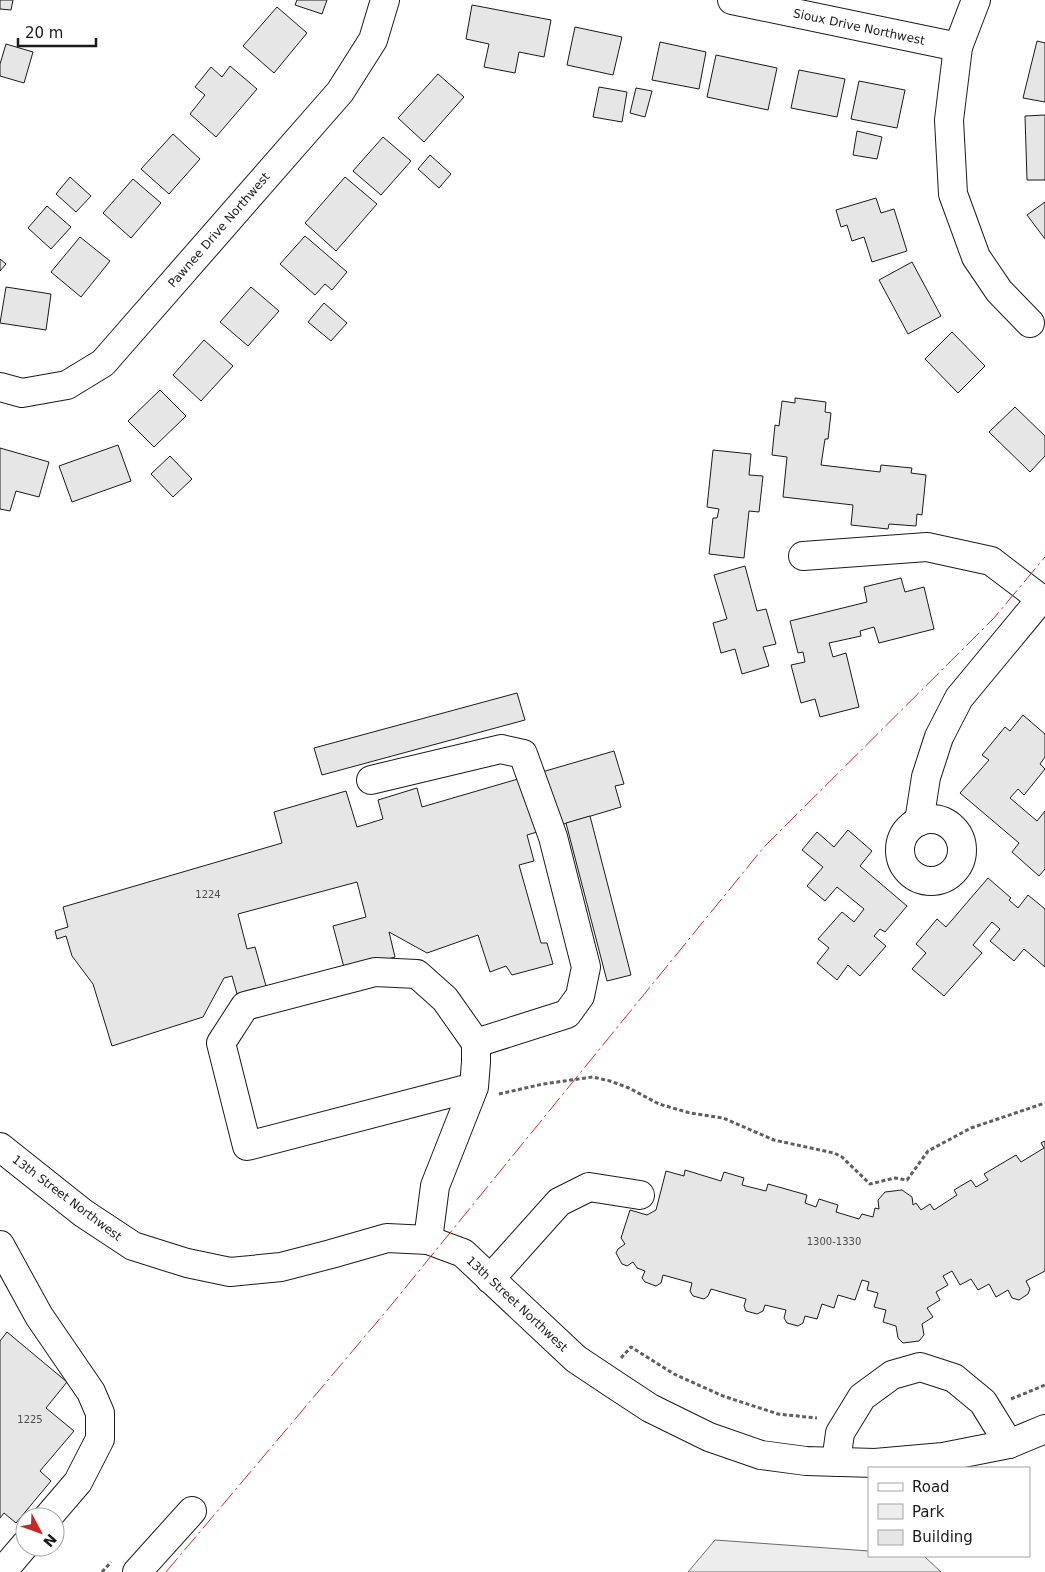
<svg xmlns="http://www.w3.org/2000/svg" width="1045" height="1572" font-family="'DejaVu Sans',sans-serif">
<style>
.green{fill:#ededed;stroke:#6a6a6a}
.building{fill:#e6e6e6;stroke:#1a1a1a}
.lines{fill:none;stroke-linecap:round;stroke-linejoin:round}
.minor-casing{stroke:#1a1a1a;stroke-width:30}
.path{stroke:#5f5f5f;stroke-width:3;stroke-dasharray:4 2.5;stroke-linecap:butt}
.minor{stroke:#fff;stroke-width:28}
.power{stroke:#c62828;stroke-width:1;stroke-dasharray:18 4 2.5 4;stroke-linecap:butt}
.labels{text-anchor:middle;stroke-width:4;stroke-linejoin:round;paint-order:stroke}
.number-label{font-size:10px;fill:#4d4d4d}
.street-label{font-size:12px;fill:#1a1a1a;stroke:#fff}
</style>
<rect width="100%" height="100%" fill="#fff"/>
<!-- green -->
<path class="green" d="M 715,1540 L 869,1551 L 869,1556 L 924,1556 L 941,1572 L 688,1572 Z"/>
<!-- building -->
<g class="building">
<path d="M 0,0 L 13,0 L 11,10 L 0,9 Z"/>
<path d="M 297,0 L 327,0 L 322,14 L 295,5 Z"/>
<path d="M 472,5 L 551,20 L 544,57 L 519,52 L 515,73 L 484,67 L 489,44 L 466,39 Z"/>
<path d="M 277,7 L 307,33 L 274,73 L 243,46 Z"/>
<path d="M 575,27 L 622,37 L 613,75 L 567,65 Z"/>
<path d="M 1037,41 L 1045,43 L 1045,102 L 1023,98 Z"/>
<path d="M 660,42 L 706,52 L 699,89 L 652,80 Z"/>
<path d="M 6,44 L 33,52 L 24,83 L 0,76 L 0,64 Z"/>
<path d="M 716,55 L 777,68 L 768,110 L 707,97 Z"/>
<path d="M 230,66 L 257,89 L 216,137 L 190,114 L 205,95 L 195,87 L 211,67 L 222,77 Z"/>
<path d="M 799,70 L 845,79 L 837,117 L 791,108 Z"/>
<path d="M 438,74 L 464,97 L 424,142 L 398,118 Z"/>
<path d="M 859,81 L 905,90 L 897,128 L 851,119 Z"/>
<path d="M 599,87 L 627,92 L 622,122 L 593,117 Z"/>
<path d="M 636,88 L 652,91 L 645,117 L 630,113 Z"/>
<path d="M 1045,115 L 1045,180 L 1027,180 L 1025,116 Z"/>
<path d="M 857,131 L 882,137 L 877,159 L 853,155 Z"/>
<path d="M 173,134 L 200,159 L 169,194 L 141,169 Z"/>
<path d="M 383,137 L 411,161 L 381,195 L 353,171 Z"/>
<path d="M 430,155 L 451,174 L 439,188 L 418,169 Z"/>
<path d="M 70,177 L 91,196 L 76,212 L 56,194 Z"/>
<path d="M 345,177 L 377,204 L 336,251 L 305,223 Z"/>
<path d="M 133,179 L 161,203 L 131,238 L 103,213 Z"/>
<path d="M 876,198 L 881,213 L 894,209 L 907,251 L 872,262 L 864,237 L 852,241 L 847,225 L 841,227 L 836,210 Z"/>
<path d="M 1045,202 L 1045,239 L 1027,215 Z"/>
<path d="M 47,206 L 71,227 L 51,249 L 28,228 Z"/>
<path d="M 305,236 L 347,272 L 332,290 L 325,284 L 315,295 L 280,264 Z"/>
<path d="M 80,237 L 110,261 L 81,297 L 51,272 Z"/>
<path d="M 0,259 L 6,264 L 0,271 Z"/>
<path d="M 912,262 L 941,316 L 908,334 L 879,280 Z"/>
<path d="M 6,287 L 51,294 L 46,330 L 0,323 Z"/>
<path d="M 251,287 L 279,311 L 248,346 L 220,322 Z"/>
<path d="M 324,303 L 347,323 L 331,341 L 308,322 Z"/>
<path d="M 952,332 L 985,366 L 958,393 L 925,359 Z"/>
<path d="M 204,340 L 233,366 L 201,401 L 173,375 Z"/>
<path d="M 160,390 L 186,416 L 154,447 L 128,421 Z"/>
<path d="M 795,398 L 826,402 L 825,412 L 831,413 L 828,439 L 825,439 L 821,465 L 880,472 L 881,465 L 912,468 L 911,473 L 926,475 L 922,515 L 917,514 L 916,526 L 889,524 L 888,529 L 851,525 L 853,505 L 783,497 L 787,457 L 772,455 L 775,425 L 779,426 L 782,401 L 795,403 Z"/>
<path d="M 1015,407 L 1045,436 L 1045,456 L 1030,472 L 989,432 Z"/>
<path d="M 118,445 L 131,481 L 72,502 L 59,466 Z"/>
<path d="M 0,448 L 49,462 L 39,497 L 16,491 L 10,511 L 0,509 Z"/>
<path d="M 713,450 L 751,454 L 749,475 L 763,476 L 759,512 L 749,511 L 744,558 L 709,554 L 713,518 L 717,518 L 719,509 L 707,507 Z"/>
<path d="M 170,456 L 192,479 L 173,497 L 151,474 Z"/>
<path d="M 745,566 L 757,611 L 766,609 L 776,644 L 763,647 L 769,666 L 742,674 L 735,649 L 721,653 L 713,623 L 727,619 L 714,575 Z"/>
<path d="M 901,578 L 905,592 L 924,587 L 934,629 L 879,643 L 874,627 L 860,631 L 861,636 L 829,643 L 833,657 L 846,653 L 859,707 L 820,717 L 815,699 L 801,703 L 791,665 L 805,662 L 803,652 L 798,653 L 790,621 L 867,602 L 864,587 Z"/>
<path d="M 517,693 L 525,720 L 322,775 L 314,748 Z"/>
<path d="M 1023,715 L 1045,734 L 1045,757 L 1040,764 L 1045,769 L 1024,795 L 1018,789 L 1010,798 L 1037,821 L 1045,811 L 1045,869 L 1039,876 L 1012,852 L 1019,843 L 960,793 L 989,760 L 982,755 L 1005,727 L 1010,731 Z"/>
<path d="M 614,751 L 624,784 L 615,786 L 621,807 L 527,835 L 534,861 L 519,865 L 541,943 L 547,943 L 553,964 L 512,975 L 506,966 L 490,972 L 478,935 L 427,953 L 389,932 L 395,957 L 345,971 L 333,926 L 366,917 L 357,882 L 238,914 L 247,949 L 255,947 L 268,993 L 239,1001 L 232,976 L 224,978 L 203,1017 L 112,1046 L 93,984 L 72,956 L 66,936 L 57,939 L 55,931 L 68,927 L 63,907 L 282,843 L 274,812 L 346,791 L 357,827 L 383,819 L 378,800 L 417,788 L 422,807 Z"/>
<path d="M 590,816 L 631,975 L 607,981 L 566,823 Z"/>
<path d="M 848,830 L 872,851 L 860,866 L 907,906 L 885,932 L 880,929 L 874,936 L 886,946 L 860,976 L 848,965 L 837,980 L 817,963 L 829,948 L 818,939 L 842,912 L 854,922 L 864,909 L 837,887 L 825,901 L 807,886 L 823,867 L 802,850 L 817,832 L 834,847 Z"/>
<path d="M 988,878 L 1011,898 L 1009,900 L 1018,908 L 1028,895 L 1045,909 L 1045,967 L 1024,949 L 1014,961 L 990,941 L 1000,929 L 992,922 L 973,945 L 982,953 L 944,996 L 912,969 L 926,953 L 916,944 L 937,919 L 946,927 Z"/>
<path d="M 1045,1141 L 1045,1271 L 1026,1281 L 1030,1289 L 1028,1294 L 1019,1300 L 1012,1298 L 1008,1290 L 996,1297 L 989,1284 L 978,1290 L 971,1279 L 960,1285 L 952,1271 L 943,1276 L 948,1285 L 936,1292 L 940,1300 L 927,1308 L 933,1317 L 922,1324 L 924,1335 L 919,1341 L 903,1343 L 898,1338 L 896,1326 L 883,1322 L 886,1310 L 874,1307 L 878,1293 L 867,1290 L 869,1282 L 862,1280 L 855,1300 L 838,1295 L 834,1308 L 822,1304 L 817,1319 L 805,1316 L 803,1323 L 798,1326 L 787,1323 L 784,1318 L 786,1310 L 765,1305 L 763,1311 L 757,1314 L 746,1311 L 744,1306 L 746,1299 L 711,1289 L 708,1296 L 704,1299 L 693,1296 L 690,1291 L 692,1283 L 663,1275 L 661,1283 L 656,1286 L 645,1282 L 642,1278 L 645,1271 L 637,1268 L 633,1262 L 627,1266 L 622,1264 L 616,1253 L 618,1249 L 625,1244 L 621,1238 L 630,1210 L 647,1215 L 656,1210 L 666,1171 L 684,1176 L 685,1170 L 721,1181 L 724,1172 L 744,1178 L 742,1185 L 766,1191 L 768,1184 L 807,1195 L 805,1203 L 816,1207 L 819,1199 L 838,1205 L 836,1212 L 859,1219 L 862,1214 L 873,1217 L 875,1208 L 879,1209 L 878,1200 L 885,1192 L 902,1190 L 912,1197 L 913,1205 L 916,1203 L 921,1210 L 930,1204 L 934,1210 L 957,1195 L 954,1190 L 971,1180 L 976,1187 L 988,1180 L 984,1174 L 1016,1155 L 1021,1162 L 1044,1148 L 1041,1143 Z"/>
<path d="M 7,1332 L 67,1382 L 46,1408 L 74,1431 L 40,1471 L 51,1481 L 16,1523 L 4,1513 L 0,1518 L 0,1341 Z"/>
</g>
<g class="lines">
<!-- minor casing -->
<g class="minor-casing">
<g id="minor">
<path d="M 732,0 L 958,47"/>
<path d="M 976,0 L 958,47 L 949,120 L 953,194 L 976,257 L 999,291 L 1030,323"/>
<path d="M 0,387 L 22,393 L 67,385 L 103,363 L 340,92 L 373,40 L 385,0"/>
<path d="M 803,556 L 927,547 L 991,561 L 1045,602"/>
<path d="M 371,780 L 501,749 L 523,754 L 553,837 L 586,967 L 580,996 L 567,1014 L 476,1043"/>
<circle cx="931" cy="850" r="31"/>
<path d="M 919,822 L 926,777 L 939,737 L 959,698 L 1041,599"/>
<path d="M 0,1147 L 83,1213 L 133,1246 L 187,1263 L 230,1272 L 281,1267 L 331,1254 L 387,1238 L 428,1240 L 463,1253 L 576,1359 L 612,1383 L 650,1408 L 709,1437 L 761,1455 L 806,1461 L 875,1463 L 943,1457 L 1009,1444 L 1045,1429"/>
<path d="M 428,1240 L 435,1186 L 474,1087 L 476,1062 L 476,1043 L 445,999 L 417,974 L 375,972 L 245,1006 L 221,1043 L 247,1146 L 474,1087"/>
<path d="M 0,1245 L 39,1316 L 91,1392 L 100,1413 L 100,1439 L 78,1482 L 48,1517"/>
<path d="M 490,1279 L 559,1202 L 589,1187 L 640,1195"/>
<path d="M 836,1462 L 840,1433 L 862,1397 L 892,1375 L 920,1367 L 954,1378 L 983,1402 L 1009,1444"/>
<path d="M 2,1572 L 25,1545"/>
<path d="M 137,1572 L 192,1511"/>
</g>
</g>
<!-- path -->
<g class="path">
<path d="M 499,1094 L 543,1084 L 593,1077 L 610,1081 L 629,1088 L 659,1104 L 690,1113 L 723,1118 L 774,1140 L 834,1153 L 842,1157 L 870,1184 L 895,1178 L 907,1180 L 928,1151 L 971,1128 L 1045,1103"/>
<path d="M 621,1358 L 631,1347 L 674,1374 L 723,1396 L 778,1414 L 817,1418"/>
<path d="M 1011,1399 L 1045,1385"/>
<path d="M 102,1572 L 111,1562"/>
</g>
<!-- minor -->
<use href="#minor" class="minor"/>
<!-- power -->
<path class="power" d="M 166,1572 L 388,1309 L 764,847 L 994,618 L 1045,557"/>
</g>
<g class="labels">
<!-- number labels -->
<g class="number-label">
<text x="208" y="898">1224</text>
<text x="834" y="1245">1300-1330</text>
<text x="30" y="1423">1225</text>
</g>
<!-- street labels -->
<g class="street-label">
<text transform="translate(859 27) rotate(12)" y="4">Sioux Drive Northwest</text>
<text transform="translate(219 230) rotate(-49)" y="4">Pawnee Drive Northwest</text>
<text transform="translate(67 1198) rotate(37)" y="4">13th Street Northwest</text>
<text transform="translate(517 1304) rotate(43)" y="4">13th Street Northwest</text>
</g>
</g>
<!-- legend -->
<rect x="868" y="1467" width="162" height="90" fill="#ffffff" stroke="#a3a3a3"/>
<rect x="878" y="1483" width="25" height="8" fill="#ffffff" stroke="#a3a3a3"/>
<text x="912" y="1492" font-size="15" fill="#1a1a1a">Road</text>
<rect x="878" y="1504" width="25" height="15" fill="#ededed" stroke="#a3a3a3"/>
<text x="912" y="1517" font-size="15" fill="#1a1a1a">Park</text>
<rect x="878" y="1530" width="25" height="15" fill="#e6e6e6" stroke="#a3a3a3"/>
<text x="912" y="1542" font-size="15" fill="#1a1a1a">Building</text>
<!-- north arrow -->
<g transform="translate(40 1532) rotate(131)"><circle r="24" fill="#ffffff" stroke="#a3a3a3"/>
<path d="M0-4L9 19L0 12L-9 19Z" fill="#c62828"/>
<text y="-8" font-size="14" font-weight="bold" text-anchor="middle" fill="#1a1a1a">N</text>
</g>
<!-- scale -->
<path d="M18 38v8h78v-8" fill="none" stroke="#1a1a1a" stroke-width="2.5"/>
<text x="25" y="38" font-size="15" fill="#1a1a1a" stroke="#ffffff" stroke-width="4" paint-order="stroke">20 m</text>
</svg>
